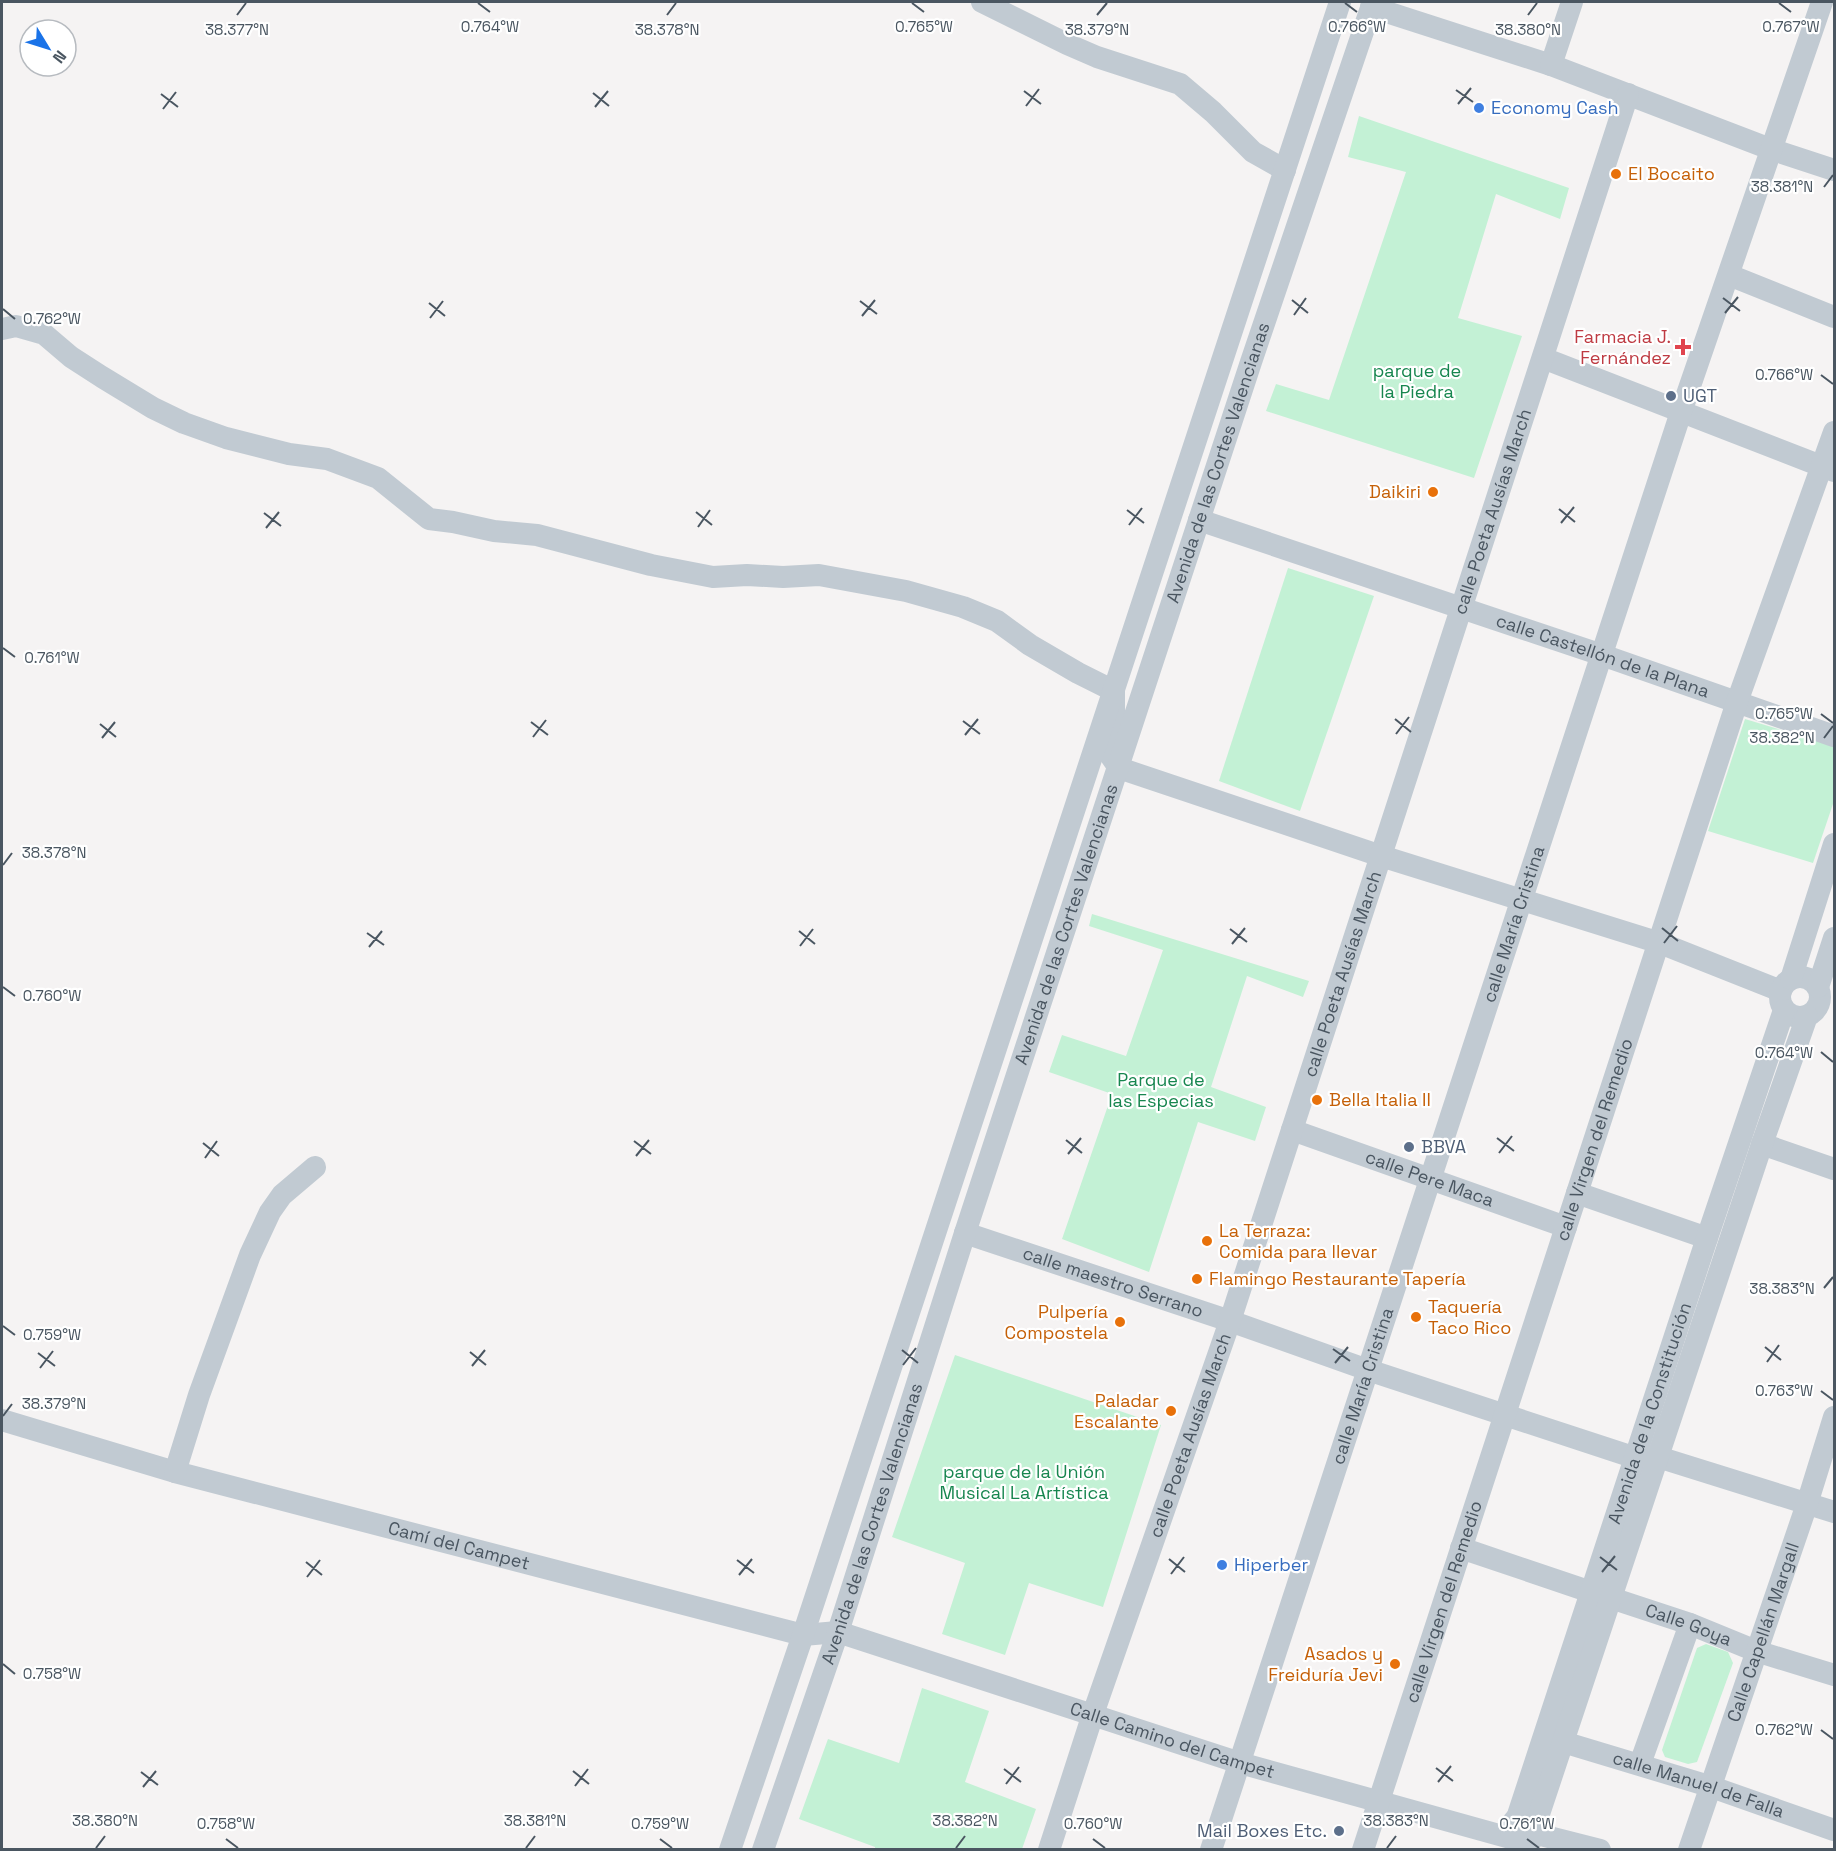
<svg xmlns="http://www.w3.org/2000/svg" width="1836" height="1851" font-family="'Space Grotesk',sans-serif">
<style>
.green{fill:#c3f1d5}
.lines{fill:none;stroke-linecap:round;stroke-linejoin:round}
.minor{stroke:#c1cad2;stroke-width:22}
.ticks{fill:none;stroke:#4a5661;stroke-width:2}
.shop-dot{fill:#3f7fe0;stroke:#fff;stroke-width:2}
.food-dot{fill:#e8710a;stroke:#fff;stroke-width:2}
.health-dot{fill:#e0444e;stroke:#fff;stroke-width:2}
.service-dot{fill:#5c6f8a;stroke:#fff;stroke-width:2}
.labels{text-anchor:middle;stroke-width:4.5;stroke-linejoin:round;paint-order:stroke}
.shop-label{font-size:18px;fill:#366cbe;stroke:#fff;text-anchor:start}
.food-label{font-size:18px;fill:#c56008;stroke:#fff;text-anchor:start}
.health-label{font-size:18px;fill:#be3a42;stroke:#fff;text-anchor:end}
.park-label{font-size:18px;fill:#17864f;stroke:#fff}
.service-label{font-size:18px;fill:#4e5e75;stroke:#fff;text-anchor:start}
.street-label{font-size:18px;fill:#4a5661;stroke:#fff}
.ticks-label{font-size:15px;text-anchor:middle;fill:#4a5661;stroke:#fff;stroke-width:4.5;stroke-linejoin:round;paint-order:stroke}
</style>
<rect width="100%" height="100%" fill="#f5f3f3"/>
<!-- green -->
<g class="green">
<path d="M 1359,116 L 1569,188 L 1560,219 L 1496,194 L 1458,318 L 1522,336 L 1474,478 L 1266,411 L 1276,384 L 1329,400 L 1406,172 L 1348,157 Z"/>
<path d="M 1288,568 L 1374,596 L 1300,811 L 1219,781 Z"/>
<path d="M 1745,719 L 1834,746 L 1834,801 L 1813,863 L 1708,831 Z"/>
<path d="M 1092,914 L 1309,981 L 1303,997 L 1247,976 L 1211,1087 L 1266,1107 L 1255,1141 L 1198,1122 L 1149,1272 L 1062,1239 L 1112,1094 L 1049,1072 L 1062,1035 L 1126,1056 L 1163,950 L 1089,926 Z"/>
<path d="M 955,1355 L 1161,1425 L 1103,1607 L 1029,1583 L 1005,1655 L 942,1634 L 965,1563 L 892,1537 Z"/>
<path d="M 1706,1644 L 1728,1652 L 1733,1663 L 1697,1762 L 1688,1764 L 1665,1757 L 1662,1750 L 1697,1648 Z"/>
<path d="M 922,1688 L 989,1711 L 965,1782 L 1036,1809 L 1022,1849 L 875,1849 L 875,1847 L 799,1819 L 828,1739 L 899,1763 Z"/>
</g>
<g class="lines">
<!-- minor -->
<g class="minor">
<path d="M 982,2 L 1067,44 L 1097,57 L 1180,84 L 1213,112 L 1253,152 L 1285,170"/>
<path d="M 1371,7 L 1551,65 L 1773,150 L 1834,170"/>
<path d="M 1551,65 L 1572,2"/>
<path d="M 1729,275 L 1834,317"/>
<path d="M 2,329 L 16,326 L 44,334 L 71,357 L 102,377 L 153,408 L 184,423 L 226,438 L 289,454 L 327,459 L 378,478 L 429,519 L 453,522 L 494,531 L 537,535 L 651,565 L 713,577 L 747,575 L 783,577 L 819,575 L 906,591 L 963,607 L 997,621 L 1030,645 L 1078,673 L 1114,691 L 1114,722 L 1108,752 L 1119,768 L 1381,856 L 1660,943 L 1781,991"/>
<path d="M 1543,358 L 1834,471"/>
<path id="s1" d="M 1199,520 L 1602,655 L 1834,736"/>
<circle cx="1800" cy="997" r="20"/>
<path d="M 1791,979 L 1834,844"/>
<path d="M 1818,987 L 1834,938"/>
<path id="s2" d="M 1292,1130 L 1566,1227"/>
<path d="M 1762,1144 L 1834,1169"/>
<path d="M 1577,1193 L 1707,1238"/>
<path id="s3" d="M 965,1233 L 1230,1321 L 1368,1370 L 1636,1458"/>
<path id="s4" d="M 2,1420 L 175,1472 L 803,1635 L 838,1632 L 1240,1763 L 1510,1838"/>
<path d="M 1658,1457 L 1834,1512"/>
<path d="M 175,1472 L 199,1395 L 250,1255 L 270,1212 L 282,1195 L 315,1167"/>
<path d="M 1461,1548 L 1591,1592"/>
<path id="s5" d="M 1611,1598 L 1690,1624 L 1756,1651 L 1834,1675"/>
<path id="s6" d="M 1563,1742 L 1709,1786 L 1834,1830"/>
<path d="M 1640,1764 L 1690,1624"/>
<circle cx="1524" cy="1829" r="13"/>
<path id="s7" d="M 1517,1818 L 1707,1238 L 1784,1010"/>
<path d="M 1536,1823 L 1762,1144 L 1807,1016"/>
<path d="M 1537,1834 L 1600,1850"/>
<path d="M 730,1850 L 803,1635 L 1340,2"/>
<path id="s8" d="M 763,1850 L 838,1632 L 965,1233 L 1251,362 L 1373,2"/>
<path id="s9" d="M 1049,1850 L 1092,1717 L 1230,1321 L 1628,94"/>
<path id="s10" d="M 1211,1850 L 1681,412 L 1822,2"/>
<path id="s11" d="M 1363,1850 L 1737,702 L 1834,432"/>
<path id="s12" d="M 1689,1850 L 1807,1504 L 1834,1417"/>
</g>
</g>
<!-- ticks -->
<path class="ticks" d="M 478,3 L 490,12M 912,3 L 924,12M 1345,3 L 1357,12M 1779,3 L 1791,12M 237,15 L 246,3M 667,15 L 676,3M 1097,15 L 1107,3M 1528,15 L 1537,3M 1456,90 L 1473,102M 1024,91 L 1041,104M 593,93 L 609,106M 161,94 L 178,107M 1458,104 L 1471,88M 1026,106 L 1039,89M 595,107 L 608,91M 163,109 L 176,92M 1824,187 L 1833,175M 1723,298 L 1740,311M 1292,300 L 1308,313M 860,301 L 877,314M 429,303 L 445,316M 3,309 L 15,319M 1725,313 L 1738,297M 1294,315 L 1306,298M 862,316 L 875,300M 430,318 L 443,301M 1821,375 L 1833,384M 1559,509 L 1575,522M 1127,510 L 1144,523M 696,512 L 712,525M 264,513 L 281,526M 1561,523 L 1574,507M 1129,525 L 1142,508M 698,527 L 710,510M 266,528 L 279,512M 3,648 L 15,657M 1821,714 L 1833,723M 1395,719 L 1411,732M 963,721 L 980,734M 531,722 L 548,735M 100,724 L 116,737M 1396,734 L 1409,717M 965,735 L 978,719M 533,737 L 546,720M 102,738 L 115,722M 1824,738 L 1833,726M 3,865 L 12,853M 1662,928 L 1678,941M 1230,929 L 1247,942M 799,931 L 815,944M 367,933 L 384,945M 1664,943 L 1677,926M 1232,944 L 1245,928M 800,946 L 813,929M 369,947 L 382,931M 3,987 L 15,996M 1821,1052 L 1833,1062M 1497,1138 L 1514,1151M 1066,1140 L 1082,1153M 634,1141 L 651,1154M 203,1143 L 219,1156M 1499,1153 L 1512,1136M 1068,1154 L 1081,1138M 636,1156 L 649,1140M 205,1158 L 217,1141M 1824,1288 L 1833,1277M 3,1326 L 15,1335M 1765,1347 L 1781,1360M 1333,1349 L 1350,1361M 902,1350 L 918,1363M 470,1352 L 486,1365M 38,1353 L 55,1366M 1767,1362 L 1779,1345M 1335,1363 L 1348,1347M 903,1365 L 916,1348M 472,1366 L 485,1350M 40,1368 L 53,1351M 1821,1391 L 1833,1400M 3,1416 L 12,1404M 1600,1557 L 1617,1570M 1169,1559 L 1185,1572M 737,1560 L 754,1573M 306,1562 L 322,1575M 1602,1572 L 1615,1556M 1171,1574 L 1184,1557M 739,1575 L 752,1559M 307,1577 L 320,1560M 3,1664 L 15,1674M 1821,1730 L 1833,1739M 1436,1768 L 1453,1781M 1004,1769 L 1021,1782M 573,1771 L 589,1784M 141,1772 L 158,1785M 1438,1782 L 1451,1766M 1006,1784 L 1019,1767M 575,1786 L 588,1769M 143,1787 L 156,1771M 226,1839 L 238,1848M 660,1839 L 672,1848M 1093,1839 L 1105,1848M 1527,1839 L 1539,1848M 96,1848 L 105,1836M 526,1848 L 535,1836M 956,1848 L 965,1836M 1387,1848 L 1396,1836"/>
<!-- markers -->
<g class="shop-dot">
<circle cx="1479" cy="108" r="6"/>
<circle cx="1222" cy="1565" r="6"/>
</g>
<g class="food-dot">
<circle cx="1616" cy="174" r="6"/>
<circle cx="1433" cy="492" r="6"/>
<circle cx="1317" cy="1100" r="6"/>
<circle cx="1207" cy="1241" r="6"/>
<circle cx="1197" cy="1279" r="6"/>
<circle cx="1416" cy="1317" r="6"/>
<circle cx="1120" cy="1322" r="6"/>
<circle cx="1171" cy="1411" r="6"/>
<circle cx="1395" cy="1664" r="6"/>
</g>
<path class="health-dot" d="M1680 338h6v6h6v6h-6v6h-6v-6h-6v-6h6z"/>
<g class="service-dot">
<circle cx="1671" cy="396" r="6"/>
<circle cx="1409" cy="1147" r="6"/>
<circle cx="1339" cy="1831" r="6"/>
</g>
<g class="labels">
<!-- shop labels -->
<g class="shop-label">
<text x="1491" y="114">Economy Cash</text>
<text x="1234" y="1571">Hiperber</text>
</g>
<!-- food labels -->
<g class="food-label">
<text x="1628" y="180">El Bocaito</text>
<text x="1421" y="498" text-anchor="end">Daikiri</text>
<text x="1329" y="1106">Bella Italia II</text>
<text x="1219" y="1237">La Terraza:<tspan x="1219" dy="21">Comida para llevar</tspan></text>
<text x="1209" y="1285">Flamingo Restaurante Tapería</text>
<text x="1428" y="1313">Taquería<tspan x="1428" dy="21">Taco Rico</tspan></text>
<text x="1108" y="1318" text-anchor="end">Pulpería<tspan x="1108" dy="21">Compostela</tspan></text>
<text x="1159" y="1407" text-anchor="end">Paladar<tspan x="1159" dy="21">Escalante</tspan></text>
<text x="1383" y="1660" text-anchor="end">Asados y<tspan x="1383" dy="21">Freiduría Jevi</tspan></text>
</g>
<!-- health labels -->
<g class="health-label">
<text x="1671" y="343">Farmacia J.<tspan x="1671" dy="21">Fernández</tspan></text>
</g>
<!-- park labels -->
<g class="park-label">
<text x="1417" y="377">parque de<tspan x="1417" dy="21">la Piedra</tspan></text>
<text x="1161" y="1086">Parque de<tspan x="1161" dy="21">las Especias</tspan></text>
<text x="1024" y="1478">parque de la Unión<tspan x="1024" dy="21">Musical La Artística</tspan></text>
</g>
<!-- service labels -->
<g class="service-label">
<text x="1683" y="402">UGT</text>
<text x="1421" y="1153">BBVA</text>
<text x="1327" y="1837" text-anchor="end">Mail Boxes Etc.</text>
</g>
<!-- street labels -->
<g class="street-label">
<text dy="6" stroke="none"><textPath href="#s8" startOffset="1460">Avenida de las Cortes Valencianas</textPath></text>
<text dy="6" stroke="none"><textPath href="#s9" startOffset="1410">calle Poeta Ausías March</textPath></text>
<text dy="6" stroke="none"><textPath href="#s1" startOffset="426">calle Castellón de la Plana</textPath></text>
<text dy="6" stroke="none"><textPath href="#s8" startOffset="974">Avenida de las Cortes Valencianas</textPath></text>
<text dy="6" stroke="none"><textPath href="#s10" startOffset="974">calle María Cristina</textPath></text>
<text dy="6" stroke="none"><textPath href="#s9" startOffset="924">calle Poeta Ausías March</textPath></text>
<text dy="6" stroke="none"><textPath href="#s11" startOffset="747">calle Virgen del Remedio</textPath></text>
<text dy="6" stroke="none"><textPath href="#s2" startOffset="146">calle Pere Maca</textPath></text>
<text dy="6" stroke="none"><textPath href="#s3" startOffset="156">calle maestro Serrano</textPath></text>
<text dy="6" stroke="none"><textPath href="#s10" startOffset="488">calle María Cristina</textPath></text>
<text dy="6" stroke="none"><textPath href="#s7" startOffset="426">Avenida de la Constitución</textPath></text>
<text dy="6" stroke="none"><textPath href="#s9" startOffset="438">calle Poeta Ausías March</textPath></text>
<text dy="6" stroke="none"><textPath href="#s8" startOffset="344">Avenida de las Cortes Valencianas</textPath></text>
<text dy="6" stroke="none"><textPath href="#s4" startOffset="474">Camí del Campet</textPath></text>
<text dy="6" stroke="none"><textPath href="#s11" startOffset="261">calle Virgen del Remedio</textPath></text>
<text dy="6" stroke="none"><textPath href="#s5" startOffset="82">Calle Goya</textPath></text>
<text dy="6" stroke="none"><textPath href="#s12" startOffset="230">Calle Capellán Margall</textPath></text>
<text dy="6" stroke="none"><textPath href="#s4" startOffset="1216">Calle Camino del Campet</textPath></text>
<text dy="6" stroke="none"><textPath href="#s6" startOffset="142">calle Manuel de Falla</textPath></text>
</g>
</g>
<g class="ticks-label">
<text x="1791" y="32">0.767°W</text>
<text x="490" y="32">0.764°W</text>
<text x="924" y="32">0.765°W</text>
<text x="1357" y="32">0.766°W</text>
<text x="237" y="35">38.377°N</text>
<text x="667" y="35">38.378°N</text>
<text x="1097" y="35">38.379°N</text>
<text x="1528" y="35">38.380°N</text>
<text x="1782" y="192">38.381°N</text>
<text x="52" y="324">0.762°W</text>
<text x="1784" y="380">0.766°W</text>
<text x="52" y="663">0.761°W</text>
<text x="1784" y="719">0.765°W</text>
<text x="1782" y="743">38.382°N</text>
<text x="54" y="858">38.378°N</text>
<text x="52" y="1001">0.760°W</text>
<text x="1784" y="1058">0.764°W</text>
<text x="1782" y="1294">38.383°N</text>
<text x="52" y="1340">0.759°W</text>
<text x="1784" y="1396">0.763°W</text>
<text x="54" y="1409">38.379°N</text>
<text x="52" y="1679">0.758°W</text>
<text x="1784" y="1735">0.762°W</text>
<text x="105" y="1826">38.380°N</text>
<text x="535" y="1826">38.381°N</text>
<text x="965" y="1826">38.382°N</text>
<text x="1396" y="1826">38.383°N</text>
<text x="226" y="1829">0.758°W</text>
<text x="660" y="1829">0.759°W</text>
<text x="1093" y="1829">0.760°W</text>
<text x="1527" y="1829">0.761°W</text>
</g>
<!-- border -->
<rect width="1836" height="1851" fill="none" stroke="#4a5661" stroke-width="6"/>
<!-- north arrow -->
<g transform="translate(48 48) rotate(128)"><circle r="28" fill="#ffffff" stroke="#b7bbc0" stroke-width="1.5"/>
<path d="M0-4.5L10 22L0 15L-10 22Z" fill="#1a73e8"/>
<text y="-9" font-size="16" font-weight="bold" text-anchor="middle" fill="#4a5661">N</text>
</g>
</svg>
